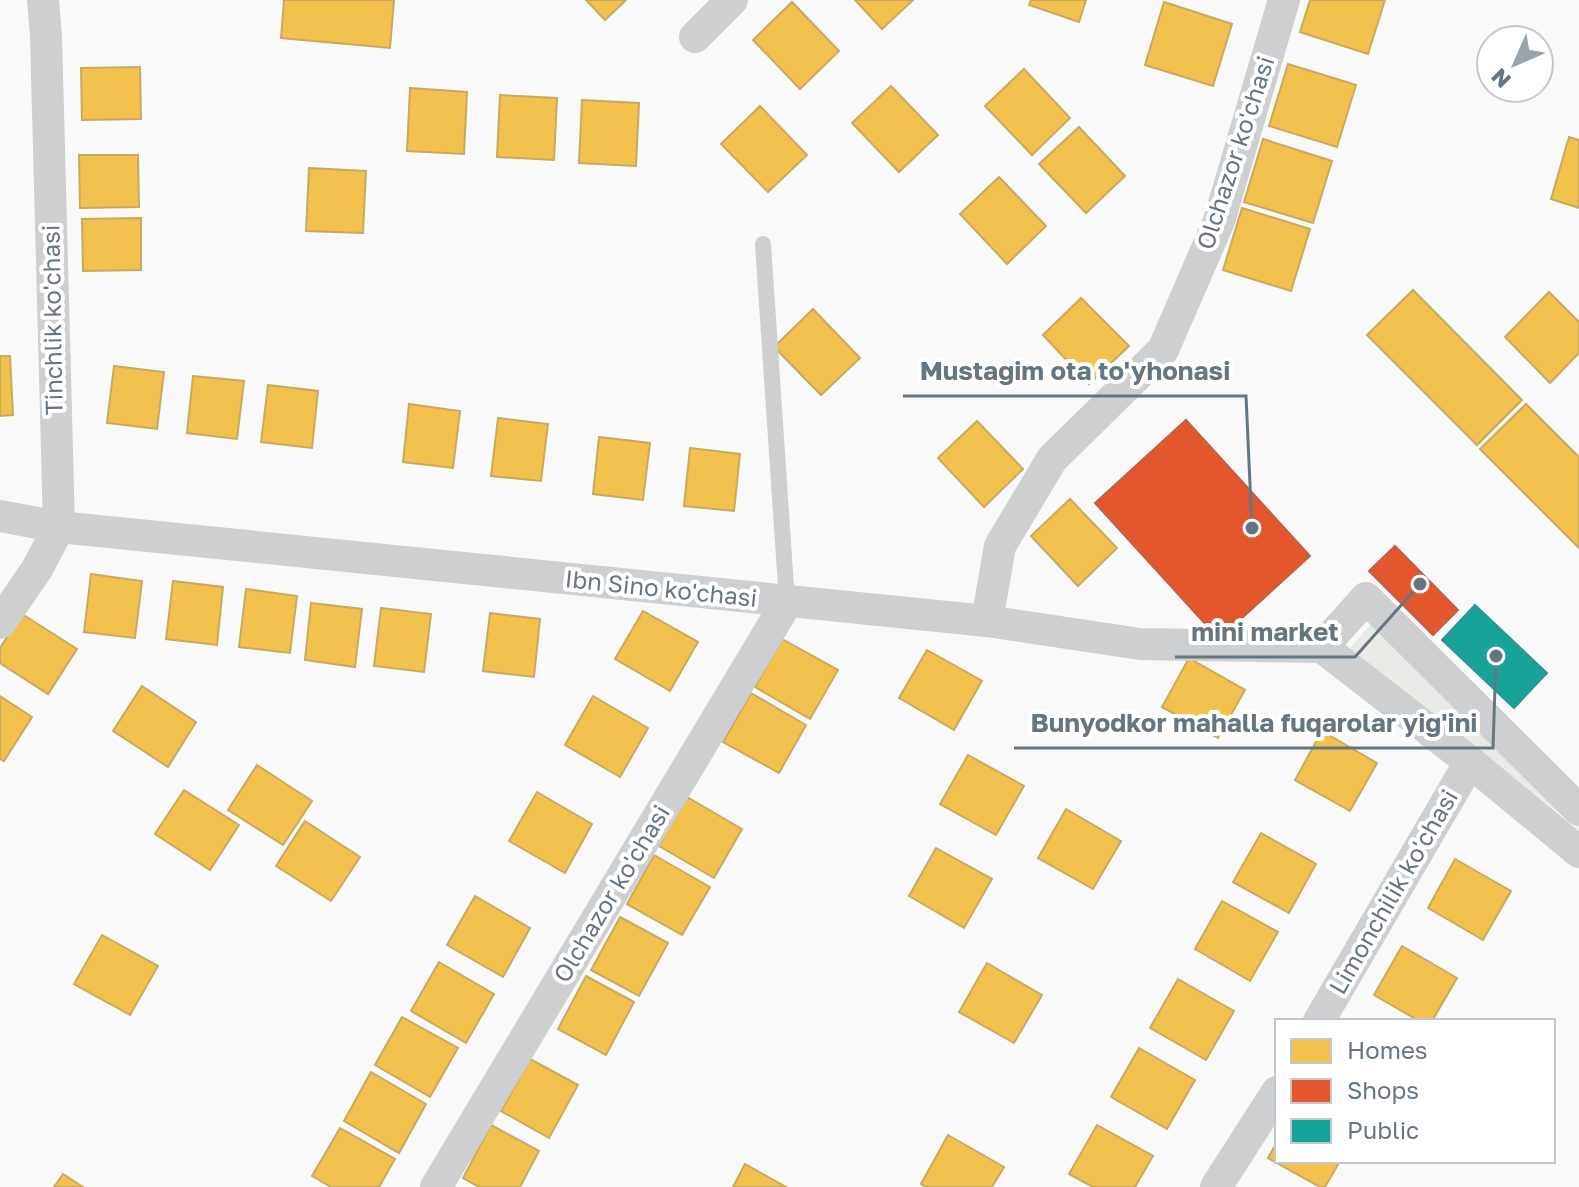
<svg xmlns="http://www.w3.org/2000/svg" width="1579" height="1187" font-family="'Golos Text',sans-serif">
<style>
.green{fill:#e8ebe6}
.homes{fill:#f2c14e;stroke:#c8aa5e;stroke-width:2}
.shops{fill:#e4572e;stroke:#be6048;stroke-width:2}
.public{fill:#17a398;stroke:#2e9692;stroke-width:2}
.lines{fill:none;stroke-linecap:round;stroke-linejoin:round}
.lane{stroke:#cecfd0;stroke-width:16}
.street{stroke:#cecfd0;stroke-width:32}
.labels{text-anchor:middle;stroke-width:8;stroke-linejoin:round;paint-order:stroke}
.street-label{font-size:24px;fill:#657683;stroke:#fff}
.leader{fill:none;stroke:#657683;stroke-width:3}
.callout-dot{fill:#657683;stroke:#fff;stroke-width:3}
.callout-label{font-size:26px;text-anchor:middle;font-weight:bold;fill:#657683;stroke:#fff;stroke-width:8;stroke-linejoin:round;paint-order:stroke}
</style>
<rect width="100%" height="100%" fill="#f9f9f9"/>
<!-- green -->
<path class="green" d="M 1371,624 L 1579,827 L 1579,829 L 1350,648 Z"/>
<!-- homes -->
<g class="homes">
<path d="M 284,0 L 394,0 L 390,48 L 281,38 Z"/>
<path d="M 586,0 L 626,0 L 605,20 Z"/>
<path d="M 855,0 L 913,0 L 882,29 Z"/>
<path d="M 1031,0 L 1086,0 L 1079,22 L 1029,5 Z"/>
<path d="M 1310,0 L 1385,0 L 1368,54 L 1300,32 Z"/>
<path d="M 792,2 L 839,51 L 800,89 L 753,40 Z"/>
<path d="M 1164,2 L 1232,24 L 1213,86 L 1145,65 Z"/>
<path d="M 1288,64 L 1356,85 L 1337,147 L 1269,126 Z"/>
<path d="M 140,67 L 141,119 L 82,120 L 81,68 Z"/>
<path d="M 1024,69 L 1070,118 L 1032,155 L 985,106 Z"/>
<path d="M 891,86 L 938,135 L 899,172 L 852,123 Z"/>
<path d="M 410,88 L 467,92 L 464,154 L 407,151 Z"/>
<path d="M 500,95 L 557,98 L 554,160 L 497,157 Z"/>
<path d="M 582,100 L 639,103 L 636,166 L 579,163 Z"/>
<path d="M 760,106 L 807,155 L 768,192 L 721,144 Z"/>
<path d="M 1079,127 L 1125,176 L 1086,213 L 1039,164 Z"/>
<path d="M 1569,137 L 1579,140 L 1579,208 L 1551,199 Z"/>
<path d="M 1263,139 L 1332,161 L 1313,223 L 1244,202 Z"/>
<path d="M 79,155 L 138,155 L 139,207 L 80,208 Z"/>
<path d="M 309,168 L 366,171 L 363,233 L 306,231 Z"/>
<path d="M 999,177 L 1046,226 L 1007,264 L 960,214 Z"/>
<path d="M 1242,208 L 1310,229 L 1291,291 L 1223,270 Z"/>
<path d="M 141,218 L 141,270 L 83,271 L 82,219 Z"/>
<path d="M 1413,290 L 1522,400 L 1477,445 L 1367,335 Z"/>
<path d="M 1549,292 L 1579,322 L 1579,353 L 1550,383 L 1505,337 Z"/>
<path d="M 1081,298 L 1129,346 L 1089,384 L 1043,335 Z"/>
<path d="M 813,309 L 860,358 L 821,395 L 774,347 Z"/>
<path d="M 0,356 L 10,356 L 13,415 L 0,416 Z"/>
<path d="M 114,366 L 164,372 L 157,429 L 107,423 Z"/>
<path d="M 193,376 L 244,381 L 237,439 L 187,433 Z"/>
<path d="M 268,385 L 318,391 L 312,448 L 261,442 Z"/>
<path d="M 409,404 L 460,411 L 453,468 L 403,462 Z"/>
<path d="M 1526,404 L 1579,457 L 1579,548 L 1480,449 Z"/>
<path d="M 498,418 L 548,424 L 541,481 L 491,476 Z"/>
<path d="M 977,421 L 1023,469 L 984,507 L 938,458 Z"/>
<path d="M 599,437 L 650,443 L 643,500 L 593,494 Z"/>
<path d="M 690,448 L 740,454 L 734,511 L 684,506 Z"/>
<path d="M 1070,499 L 1117,548 L 1078,586 L 1031,536 Z"/>
<path d="M 91,574 L 142,581 L 135,638 L 84,632 Z"/>
<path d="M 173,581 L 223,587 L 217,645 L 166,639 Z"/>
<path d="M 246,589 L 297,596 L 290,653 L 239,647 Z"/>
<path d="M 311,603 L 362,609 L 355,667 L 305,660 Z"/>
<path d="M 381,608 L 431,614 L 424,672 L 374,666 Z"/>
<path d="M 643,611 L 698,642 L 670,691 L 615,659 Z"/>
<path d="M 490,613 L 540,619 L 534,677 L 483,671 Z"/>
<path d="M 22,614 L 77,649 L 48,694 L 0,663 L 0,648 Z"/>
<path d="M 782,639 L 838,670 L 810,719 L 755,687 Z"/>
<path d="M 927,650 L 982,681 L 954,730 L 899,698 Z"/>
<path d="M 1189,658 L 1245,690 L 1218,738 L 1162,707 Z"/>
<path d="M 142,686 L 196,722 L 168,767 L 113,731 Z"/>
<path d="M 751,693 L 806,725 L 779,773 L 723,742 Z"/>
<path d="M 0,696 L 32,717 L 4,761 L 0,759 Z"/>
<path d="M 593,696 L 648,728 L 620,777 L 565,745 Z"/>
<path d="M 1322,731 L 1377,763 L 1350,811 L 1295,780 Z"/>
<path d="M 968,755 L 1024,786 L 996,835 L 940,804 Z"/>
<path d="M 257,765 L 312,801 L 283,845 L 228,810 Z"/>
<path d="M 184,790 L 239,825 L 210,870 L 155,834 Z"/>
<path d="M 537,792 L 592,824 L 565,873 L 509,841 Z"/>
<path d="M 687,797 L 742,829 L 714,878 L 659,846 Z"/>
<path d="M 1066,809 L 1121,841 L 1093,889 L 1038,858 Z"/>
<path d="M 305,821 L 360,857 L 331,901 L 276,866 Z"/>
<path d="M 1261,833 L 1316,864 L 1289,913 L 1233,882 Z"/>
<path d="M 936,848 L 992,879 L 964,928 L 909,896 Z"/>
<path d="M 654,855 L 710,887 L 682,935 L 627,904 Z"/>
<path d="M 1455,859 L 1511,891 L 1483,940 L 1428,908 Z"/>
<path d="M 475,896 L 530,928 L 503,977 L 447,945 Z"/>
<path d="M 1222,901 L 1278,932 L 1250,981 L 1195,949 Z"/>
<path d="M 620,917 L 668,943 L 639,996 L 591,970 Z"/>
<path d="M 102,935 L 158,966 L 130,1015 L 74,984 Z"/>
<path d="M 1402,946 L 1457,978 L 1432,1021 L 1419,1021 L 1374,995 Z"/>
<path d="M 439,962 L 494,994 L 466,1043 L 411,1011 Z"/>
<path d="M 987,963 L 1042,995 L 1014,1043 L 959,1012 Z"/>
<path d="M 586,976 L 634,1002 L 606,1055 L 558,1029 Z"/>
<path d="M 1178,979 L 1234,1011 L 1206,1060 L 1150,1028 Z"/>
<path d="M 402,1017 L 458,1048 L 430,1097 L 375,1065 Z"/>
<path d="M 1139,1048 L 1195,1080 L 1167,1129 L 1111,1097 Z"/>
<path d="M 530,1059 L 578,1085 L 549,1138 L 501,1111 Z"/>
<path d="M 371,1072 L 426,1104 L 399,1153 L 344,1121 Z"/>
<path d="M 491,1125 L 539,1151 L 520,1187 L 479,1187 L 463,1178 Z"/>
<path d="M 1097,1125 L 1153,1156 L 1135,1187 L 1093,1187 L 1069,1174 Z"/>
<path d="M 340,1128 L 395,1159 L 379,1187 L 331,1187 L 312,1176 Z"/>
<path d="M 948,1135 L 1004,1167 L 992,1187 L 926,1187 L 921,1184 Z"/>
<path d="M 1277,1142 L 1277,1161 L 1340,1161 L 1325,1187 L 1320,1187 L 1268,1158 Z"/>
<path d="M 745,1164 L 786,1187 L 733,1187 Z"/>
<path d="M 63,1174 L 83,1187 L 54,1187 Z"/>
</g>
<!-- shops -->
<g class="shops">
<path d="M 1186,420 L 1310,556 L 1219,639 L 1095,503 Z"/>
<path d="M 1395,546 L 1458,610 L 1433,635 L 1369,571 Z"/>
</g>
<!-- public -->
<path class="public" d="M 1475,605 L 1547,673 L 1514,708 L 1442,640 Z"/>
<g class="lines">
<!-- lane -->
<path class="lane" d="M 763,244 L 787,602"/>
<!-- street -->
<g class="street">
<path d="M 695,37 L 732,0"/>
<path d="M 0,516 L 59,527 L 987,621 L 1140,644 L 1322,647 L 1470,762 L 1579,852"/>
<path d="M 987,621 L 1000,546 L 1052,459 L 1163,350 L 1219,221 L 1284,0"/>
<path d="M 0,623 L 37,569 L 59,527 L 46,36 L 43,0"/>
<path d="M 1322,647 L 1366,598 L 1579,810"/>
<path d="M 1319,1021 L 1470,762"/>
<path d="M 436,1187 L 787,602"/>
<path d="M 1216,1187 L 1277,1092"/>
</g>
</g>
<g class="labels">
<!-- street labels -->
<g class="street-label">
<text transform="translate(1236 153) rotate(-72)" y="8">Olchazor ko'chasi</text>
<text transform="translate(53 320) rotate(-91)" y="8">Tinchlik ko'chasi</text>
<text transform="translate(661 589) rotate(6)" y="8">Ibn Sino ko'chasi</text>
<text transform="translate(1394 892) rotate(-60)" y="8">Limonchilik ko'chasi</text>
<text transform="translate(612 894) rotate(-59)" y="8">Olchazor ko'chasi</text>
</g>
</g>
<!-- callouts -->
<path class="leader" d="M1252 528L1246 396H903M1420 584L1355 657H1175M1496 656L1493 748H1014"/>
<g class="callout-dot">
<circle cx="1252" cy="528" r="8"/>
<circle cx="1420" cy="584" r="8"/>
<circle cx="1496" cy="656" r="8"/>
</g>
<g class="callout-label">
<text x="1075" y="380">Mustagim ota to'yhonasi</text>
<text x="1265" y="641">mini market</text>
<text x="1254" y="732">Bunyodkor mahalla fuqarolar yig'ini</text>
</g>
<!-- legend -->
<rect x="1275" y="1019" width="280" height="144" fill="#ffffff" stroke="#c1c8cd" stroke-width="2"/>
<rect x="1291" y="1039" width="40" height="24" fill="#f2c14e" stroke="#c1c8cd" stroke-width="2"/>
<text x="1347" y="1059" font-size="24" fill="#657683">Homes</text>
<rect x="1291" y="1079" width="40" height="24" fill="#e4572e" stroke="#c1c8cd" stroke-width="2"/>
<text x="1347" y="1099" font-size="24" fill="#657683">Shops</text>
<rect x="1291" y="1119" width="40" height="24" fill="#17a398" stroke="#c1c8cd" stroke-width="2"/>
<text x="1347" y="1139" font-size="24" fill="#657683">Public</text>
<!-- north arrow -->
<g transform="translate(1515 64) rotate(225)"><circle r="38" fill="#ffffff" stroke="#c1c8cd" stroke-width="2"/>
<path d="M0-6L14 30L0 20L-14 30Z" fill="#99a4ac"/>
<text y="-12" font-size="22" font-weight="bold" text-anchor="middle" fill="#657683">N</text>
</g>
</svg>
